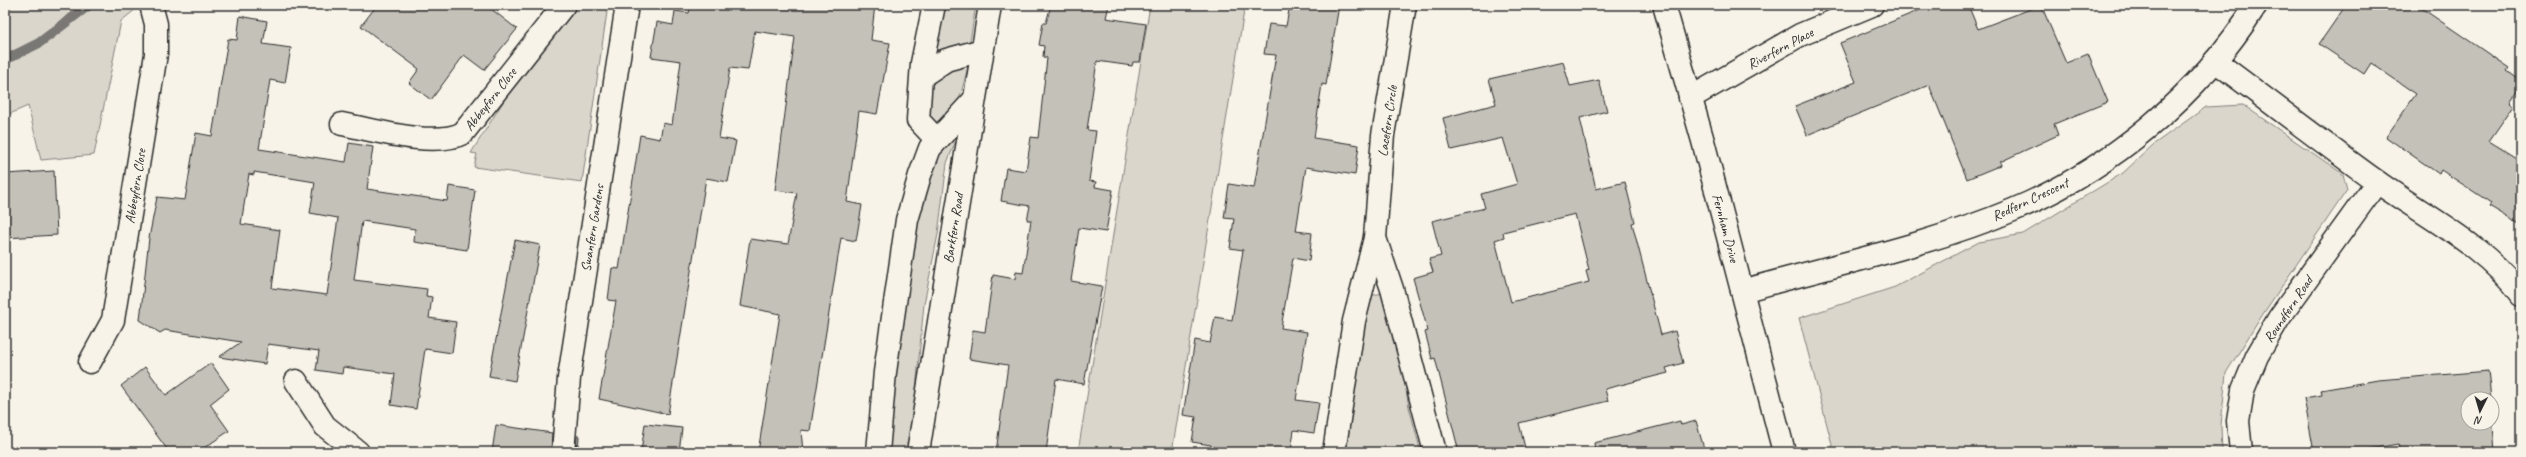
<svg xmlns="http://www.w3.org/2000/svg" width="2526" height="457" font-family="Caveat,sans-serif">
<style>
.green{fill:#dad6cc;stroke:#82807c}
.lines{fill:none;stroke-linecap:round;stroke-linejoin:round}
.stream{stroke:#7a7874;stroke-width:10}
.building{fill:#c4c1b9;stroke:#2b2b2b;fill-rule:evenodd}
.minor-casing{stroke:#2b2b2b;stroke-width:25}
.minor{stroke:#f7f3e8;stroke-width:22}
.labels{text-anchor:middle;stroke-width:3.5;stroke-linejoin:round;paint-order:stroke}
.street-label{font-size:14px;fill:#2b2b2b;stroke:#f7f3e8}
</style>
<rect width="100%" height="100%" fill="#f7f3e8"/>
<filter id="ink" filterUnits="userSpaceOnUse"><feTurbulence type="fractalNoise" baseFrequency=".025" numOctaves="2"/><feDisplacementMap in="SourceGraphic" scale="8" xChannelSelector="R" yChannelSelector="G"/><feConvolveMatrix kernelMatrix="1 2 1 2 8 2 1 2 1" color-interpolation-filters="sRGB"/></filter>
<g filter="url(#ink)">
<!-- green -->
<g class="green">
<path d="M 5,5 L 141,5 L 121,21 L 94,155 L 41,160 L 28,106 L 5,116 Z"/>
<path d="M 577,5 L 608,5 L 582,182 L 474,167 L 477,154 L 471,153 L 518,78 Z"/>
<path d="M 942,5 L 976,5 L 970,41 L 958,47 L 932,51 Z"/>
<path d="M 1150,5 L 1245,5 L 1172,452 L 1078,452 Z"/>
<path d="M 969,63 L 959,101 L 943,122 L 932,122 C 920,104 929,83 946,71 C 952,67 962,66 969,63 Z"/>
<path d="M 2243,105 L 2343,174 L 2347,190 L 2263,314 L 2226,373 L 2221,425 L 2222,452 L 1834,452 L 1799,318 L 1895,287 L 1979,242 L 2023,234 L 2123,173 L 2154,144 L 2206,107 Z"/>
<path d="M 964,120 L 947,163 L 938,234 L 924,304 L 913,421 L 906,452 L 884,452 L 912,227 L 937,146 Z"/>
<path d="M 1382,293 L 1392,311 L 1409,407 L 1421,452 L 1344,452 L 1353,386 L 1370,296 Z"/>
</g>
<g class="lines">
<!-- stream -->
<path class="stream" d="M 5,60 L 39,43 L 89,5"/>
</g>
<!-- building -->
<g class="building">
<path d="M 377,5 L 486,5 L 517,29 L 484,70 L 464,55 L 431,100 L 409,83 L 419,69 L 361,26 Z"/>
<path d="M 691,5 L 875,5 L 871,40 L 890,43 L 877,114 L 859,111 L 847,202 L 862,205 L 856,241 L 841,238 L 810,431 L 801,430 L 803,452 L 758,452 L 780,314 L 740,306 L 750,239 L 788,244 L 797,193 L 775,190 L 795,37 L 755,31 L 748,70 L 730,68 L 719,138 L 736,141 L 728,182 L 706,178 L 668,414 L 599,399 L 616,301 L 608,300 L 612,268 L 619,269 L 640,135 L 660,139 L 663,123 L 672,125 L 681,61 L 651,57 L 657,22 L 673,25 L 675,11 L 689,13 Z"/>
<path d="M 1051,5 L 1109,5 L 1106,18 L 1146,24 L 1140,62 L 1133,62 L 1132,66 L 1097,61 L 1087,130 L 1096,131 L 1089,181 L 1096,182 L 1095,187 L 1113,190 L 1106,232 L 1079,228 L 1071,281 L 1102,286 L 1084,384 L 1056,379 L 1046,452 L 996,452 L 1008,365 L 969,359 L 973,330 L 985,332 L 993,275 L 1015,279 L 1016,272 L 1023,273 L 1031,220 L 1027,220 L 1030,206 L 1001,201 L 1006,168 L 1026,171 L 1031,137 L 1038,138 L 1047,58 L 1043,57 L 1044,46 L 1039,45 L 1043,23 L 1046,23 Z"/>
<path d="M 1290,5 L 1339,5 L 1326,85 L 1322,84 L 1314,138 L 1359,145 L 1355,175 L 1306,167 L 1296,231 L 1312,233 L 1309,261 L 1293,258 L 1281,328 L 1307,332 L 1296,400 L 1319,403 L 1314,433 L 1294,430 L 1291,452 L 1210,452 L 1211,445 L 1192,442 L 1196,417 L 1183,415 L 1195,340 L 1210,343 L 1215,317 L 1232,320 L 1243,250 L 1230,248 L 1234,219 L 1224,218 L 1229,184 L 1254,188 L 1276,55 L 1264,54 L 1269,24 L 1286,26 Z"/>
<path d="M 1932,5 L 1968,5 L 1978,29 L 2041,5 L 2066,63 L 2088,54 L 2108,102 L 2054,124 L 2058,135 L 2000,162 L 2001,165 L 1967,179 L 1929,85 L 1807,135 L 1795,106 L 1856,82 L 1840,43 Z"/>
<path d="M 2346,5 L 2417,5 L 2509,68 L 2507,71 L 2521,81 L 2521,85 L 2510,102 L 2514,105 L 2489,141 L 2521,161 L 2521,225 L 2489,206 L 2491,203 L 2441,170 L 2439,174 L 2386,137 L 2416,94 L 2371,63 L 2364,74 L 2319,44 Z"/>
<path d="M 240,16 L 267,21 L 263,44 L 291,48 L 285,83 L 270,80 L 259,149 L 346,162 L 349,143 L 373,147 L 367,189 L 447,201 L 449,186 L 475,190 L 467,250 L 414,242 L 415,229 L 362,221 L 354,280 L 427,289 L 426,296 L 432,297 L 429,318 L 456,322 L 452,353 L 425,349 L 416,409 L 391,405 L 395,374 L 343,367 L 342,374 L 316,370 L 319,351 L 268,344 L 265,364 L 219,357 L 241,342 L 165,330 L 160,333 L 140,320 L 149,238 L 157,197 L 185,200 L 196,133 L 212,136 L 228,39 L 237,40 ZM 254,172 L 315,182 L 310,213 L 338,218 L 327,295 L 272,288 L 280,230 L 241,224 L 249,174 L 254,175 Z"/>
<path d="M 1563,62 L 1570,86 L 1599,80 L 1607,111 L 1580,118 L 1596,189 L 1625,182 L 1635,222 L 1632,223 L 1661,335 L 1675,331 L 1683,363 L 1666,368 L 1668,373 L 1605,389 L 1608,401 L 1519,423 L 1526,452 L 1459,452 L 1435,358 L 1432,359 L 1425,332 L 1428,331 L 1413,278 L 1433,272 L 1429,259 L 1441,256 L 1432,221 L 1485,208 L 1481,194 L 1517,184 L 1503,138 L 1451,150 L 1443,118 L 1496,104 L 1489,79 ZM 1575,214 L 1589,270 L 1586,271 L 1589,282 L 1511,302 L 1495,240 L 1504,237 L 1503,232 Z"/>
<path d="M 54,171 L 57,235 L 5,238 L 5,174 Z"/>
<path d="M 515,240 L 540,245 L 515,381 L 489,376 Z"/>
<path d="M 211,363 L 229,389 L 210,404 L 229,431 L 198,452 L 169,452 L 121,386 L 145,367 L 166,395 Z"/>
<path d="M 2488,371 L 2491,399 L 2468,399 L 2468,423 L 2492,423 L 2492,411 L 2495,452 L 2400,452 L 2398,444 L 2353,452 L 2314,452 L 2304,398 L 2322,395 L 2321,390 L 2378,380 Z"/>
<path d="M 1680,421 L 1681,425 L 1696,421 L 1705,452 L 1595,452 L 1594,443 Z"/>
<path d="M 645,424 L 682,428 L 679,452 L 641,452 Z"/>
<path d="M 496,425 L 552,433 L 551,452 L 492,452 Z"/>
<path d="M 577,436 L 579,436 L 578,452 L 576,452 Z"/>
</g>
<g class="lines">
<!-- minor casing -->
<g class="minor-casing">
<g id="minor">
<path d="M 934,5 L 922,63 L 918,120 L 936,139"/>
<path d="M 1405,5 L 1383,135 L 1375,238 L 1392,289 L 1435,452"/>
<path d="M 1664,5 L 1703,141 L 1784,452"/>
<path d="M 2215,61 C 2269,101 2322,142 2376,181 C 2426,217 2485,245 2521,295"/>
<path d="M 922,76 L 946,60 L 982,50"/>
<path d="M 1690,98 L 1800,35 L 1872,5"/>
<path d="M 342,124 C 373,130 435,148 463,133 L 564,5"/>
<path d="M 1742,291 C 1830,266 1930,245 2013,210 C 2110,170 2200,94 2256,5"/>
<path d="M 90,362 L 113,320 L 156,54 L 156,24 L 151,5"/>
<path d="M 296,381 L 325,426 L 358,452"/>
<path d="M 563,452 L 569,378 L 627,5"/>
<path d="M 878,452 L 885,372 L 907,220 L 920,175 L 930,148 L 974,100"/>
<path d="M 918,452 L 990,5"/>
<path d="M 1334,452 L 1354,321 L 1375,238"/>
<path d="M 2241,452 L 2238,421 L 2243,390 L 2257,356 L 2279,318 L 2377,182"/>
</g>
</g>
<!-- minor -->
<use href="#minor" class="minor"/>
</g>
</g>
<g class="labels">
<!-- street labels -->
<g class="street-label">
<text transform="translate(1780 48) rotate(-28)" y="5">Riverfern Place</text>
<text transform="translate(490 99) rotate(-52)" y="5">Abbeyfern Close</text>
<text transform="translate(1387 121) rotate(-82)" y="5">Lacefern Circle</text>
<text transform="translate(135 186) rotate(-81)" y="5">Abbeyfern Close</text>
<text transform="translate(2030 199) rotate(-25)" y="5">Redfern Crescent</text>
<text transform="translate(592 228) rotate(-81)" y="5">Swanfern Gardens</text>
<text transform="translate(953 228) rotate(-81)" y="5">Barkfern Road</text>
<text transform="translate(1726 228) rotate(75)" y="5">Fernham Drive</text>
<text transform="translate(2288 309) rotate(-56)" y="5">Roundfern Road</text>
</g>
</g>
<!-- margin -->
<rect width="2526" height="457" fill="none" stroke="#f7f3e8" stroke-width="20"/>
<rect x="10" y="10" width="2506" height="437" fill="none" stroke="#2b2b2b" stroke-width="1.5" filter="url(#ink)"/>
<!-- north arrow -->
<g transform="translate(2480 411) rotate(185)"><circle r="19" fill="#f7f3e8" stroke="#a5a39c"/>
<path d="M0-3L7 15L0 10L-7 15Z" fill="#2b2b2b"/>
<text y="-6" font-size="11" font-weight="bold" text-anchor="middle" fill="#2b2b2b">N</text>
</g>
</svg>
